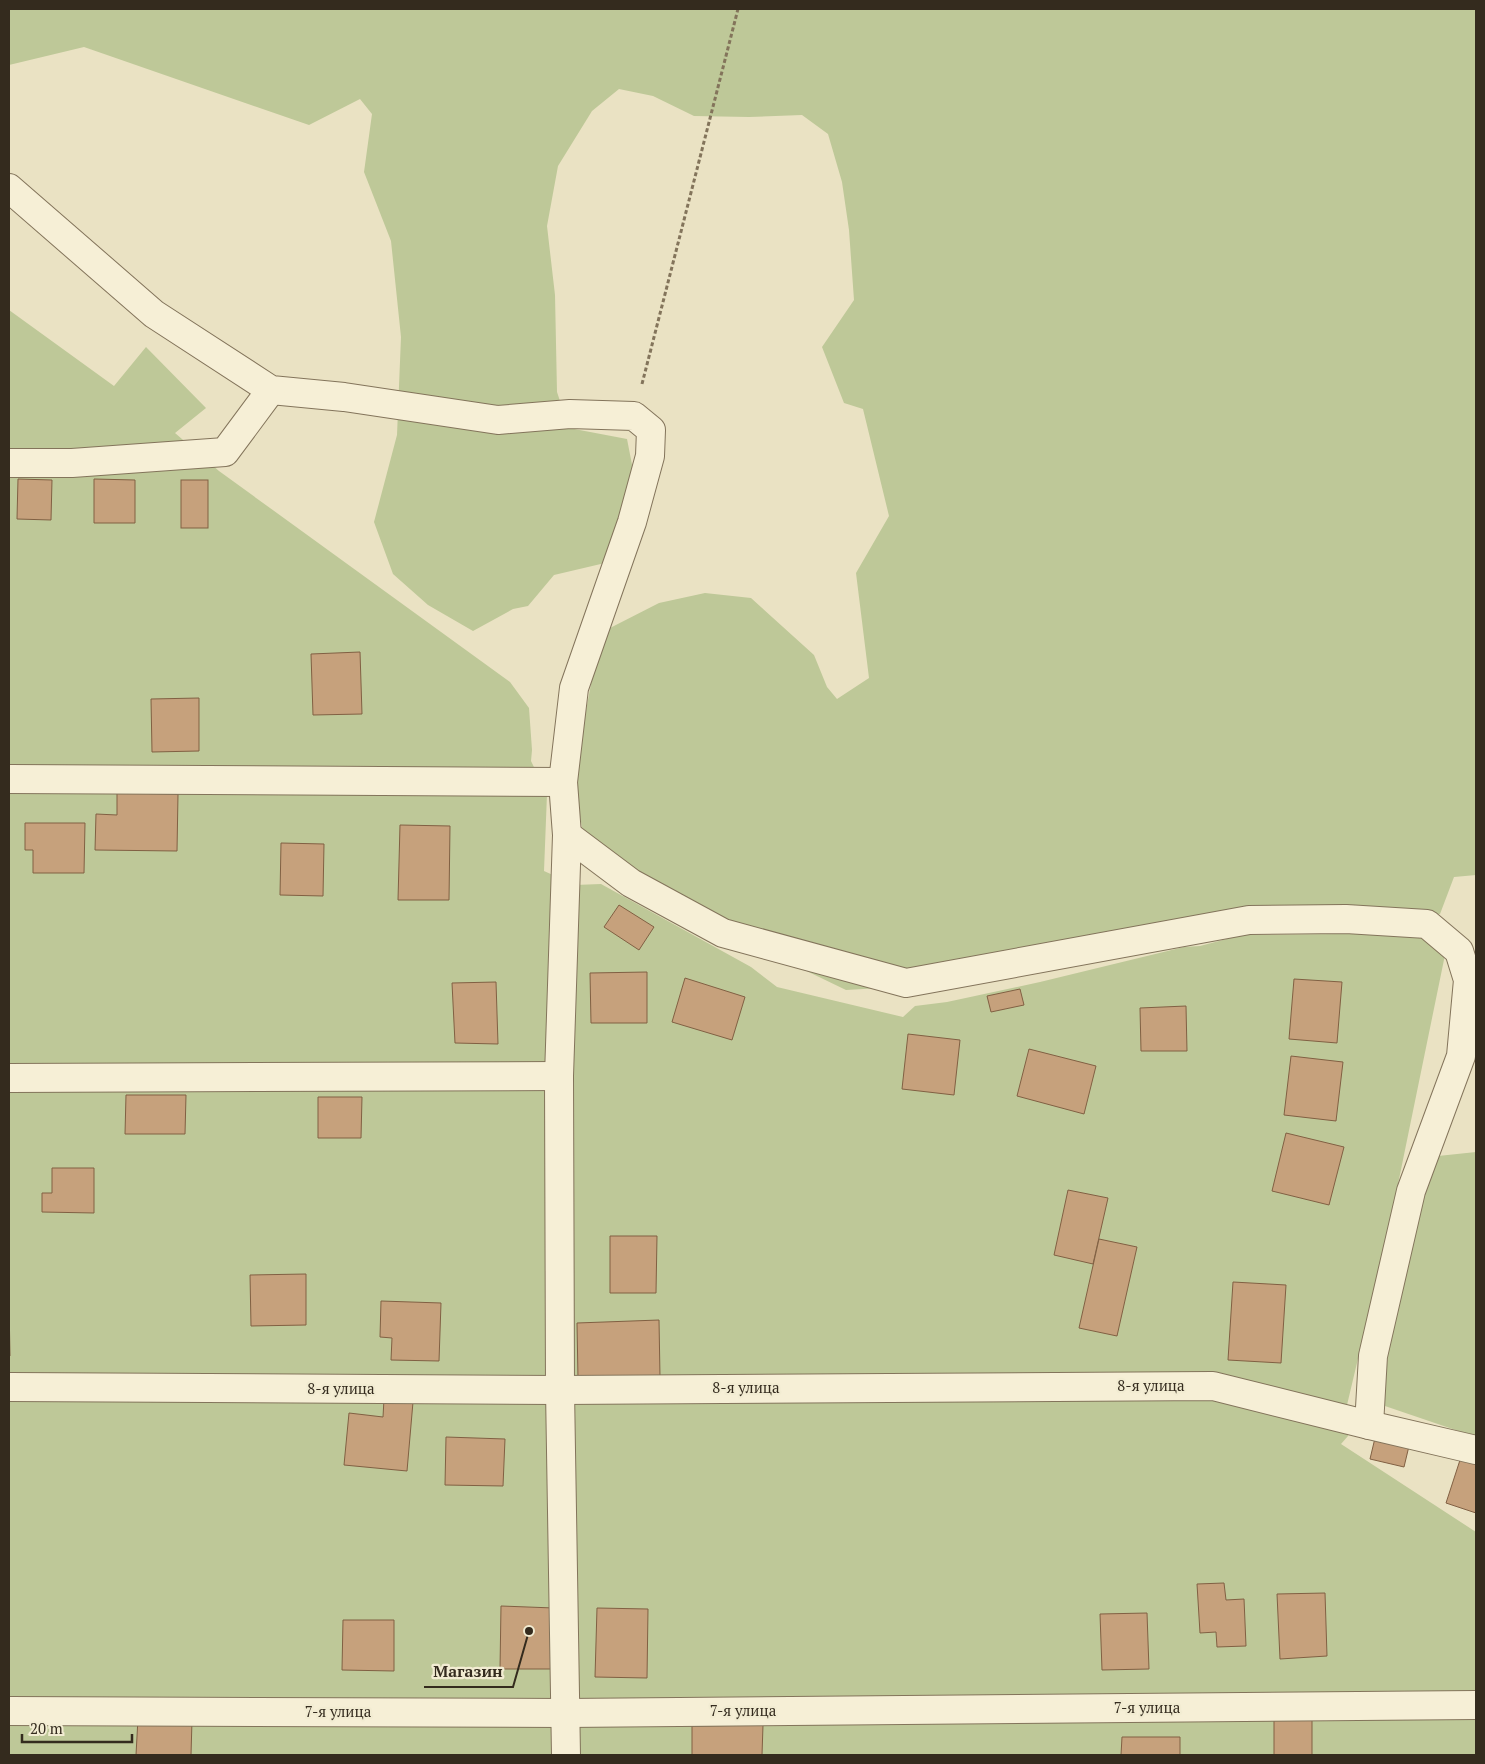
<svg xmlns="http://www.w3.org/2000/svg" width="1485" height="1764" font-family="'PT Serif',serif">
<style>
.green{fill:#bec898}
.building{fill:#c6a17c;stroke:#816043}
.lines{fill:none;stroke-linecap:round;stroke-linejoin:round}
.minor-casing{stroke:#83745b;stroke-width:30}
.path{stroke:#83745b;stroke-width:3;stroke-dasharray:4 2.5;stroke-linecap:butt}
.minor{stroke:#f6efd6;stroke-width:28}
.labels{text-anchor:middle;stroke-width:4.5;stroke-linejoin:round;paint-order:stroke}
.street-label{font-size:15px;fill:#342b1e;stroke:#f2ecd2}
.leader{fill:none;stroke:#342b1e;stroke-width:2}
.callout-dot{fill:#342b1e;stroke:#f2ecd2;stroke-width:2}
.callout-label{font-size:16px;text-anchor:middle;font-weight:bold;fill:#342b1e;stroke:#f2ecd2;stroke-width:4.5;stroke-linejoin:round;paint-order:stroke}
</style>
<rect width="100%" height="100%" fill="#eae2c3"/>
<!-- green -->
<g class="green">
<path d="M 9,9 L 1476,9 L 1476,875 L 1454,877 L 1440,914 L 1352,914 L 933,985 L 846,990 L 724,931 L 589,848 L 582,827 L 573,779 L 598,647 L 610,628 L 659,603 L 705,593 L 751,598 L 814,655 L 827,687 L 837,699 L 869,678 L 856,573 L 889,516 L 863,409 L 844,403 L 822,347 L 854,300 L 849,230 L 842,182 L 828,134 L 802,115 L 749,117 L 694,116 L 653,96 L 619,89 L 592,111 L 558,166 L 547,226 L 555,295 L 557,392 L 569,428 L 627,439 L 635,480 L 605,563 L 554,575 L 528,606 L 513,609 L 473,631 L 428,605 L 393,574 L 374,522 L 397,435 L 401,337 L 391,241 L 364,172 L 372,114 L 360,99 L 309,125 L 84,47 L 9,65 Z"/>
<path d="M 9,310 L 114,386 L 146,347 L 206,408 L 175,433 L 219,471 L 510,682 L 529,708 L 532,750 L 531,761 L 547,794 L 544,871 L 575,885 L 601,884 L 751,967 L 777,987 L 903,1017 L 915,1006 L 947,1002 L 1040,982 L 1184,947 L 1200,946 L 1242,935 L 1427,933 L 1446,950 L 1389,1228 L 1347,1405 L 1348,1436 L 1341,1444 L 1476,1532 L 1476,1755 L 9,1755 Z"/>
<path d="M 1476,1152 L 1476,1437 L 1382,1405 L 1397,1283 L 1419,1193 L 1438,1156 Z"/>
</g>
<!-- building -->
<g class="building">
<path d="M 18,479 L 52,480 L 51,520 L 17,519 Z"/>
<path d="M 94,479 L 135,480 L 135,523 L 94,523 Z"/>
<rect x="181" y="480" width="27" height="48"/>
<path d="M 360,652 L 362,714 L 313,715 L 311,654 Z"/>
<path d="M 199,698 L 199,751 L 152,752 L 151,699 Z"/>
<path d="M 117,793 L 178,794 L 177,851 L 95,850 L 96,814 L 117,815 Z"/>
<path d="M 25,823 L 85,823 L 84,873 L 33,873 L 33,850 L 25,850 Z"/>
<path d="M 400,825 L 450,826 L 449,900 L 398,900 Z"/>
<path d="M 281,843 L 324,844 L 323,896 L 280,895 Z"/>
<path d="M 619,905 L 654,927 L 639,950 L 604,927 Z"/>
<path d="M 647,972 L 647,1023 L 591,1023 L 590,973 Z"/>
<path d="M 685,978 L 745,997 L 732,1040 L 672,1022 Z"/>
<path d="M 1294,979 L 1342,982 L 1337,1043 L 1289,1039 Z"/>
<path d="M 496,982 L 498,1044 L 455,1043 L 452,983 Z"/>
<path d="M 1020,989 L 1024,1005 L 991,1012 L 987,996 Z"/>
<path d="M 1186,1006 L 1187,1051 L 1141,1051 L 1140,1008 Z"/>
<path d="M 908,1034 L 960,1040 L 954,1095 L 902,1089 Z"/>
<path d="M 1029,1049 L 1096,1066 L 1084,1114 L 1017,1096 Z"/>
<path d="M 1291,1056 L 1343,1062 L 1336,1121 L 1284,1115 Z"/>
<path d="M 126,1095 L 186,1095 L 185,1134 L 125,1134 Z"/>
<path d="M 318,1097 L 362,1097 L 361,1138 L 318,1138 Z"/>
<path d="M 1286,1133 L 1344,1147 L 1329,1205 L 1272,1191 Z"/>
<path d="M 52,1168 L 94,1168 L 94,1213 L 42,1212 L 42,1193 L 52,1193 Z"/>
<path d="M 1068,1190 L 1108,1198 L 1093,1264 L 1054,1255 Z"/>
<path d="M 610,1236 L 657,1236 L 656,1293 L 610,1293 Z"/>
<path d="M 1099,1239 L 1137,1247 L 1117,1336 L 1079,1328 Z"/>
<path d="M 306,1274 L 306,1325 L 251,1326 L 250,1275 Z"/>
<path d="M 1233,1282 L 1286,1285 L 1281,1363 L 1228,1360 Z"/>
<path d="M 381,1301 L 441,1303 L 439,1361 L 391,1360 L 392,1338 L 380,1337 Z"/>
<path d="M 9,1305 L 10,1356 L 9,1356 Z"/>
<path d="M 659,1320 L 660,1377 L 578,1379 L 577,1323 Z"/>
<path d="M 384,1399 L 413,1402 L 407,1471 L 344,1465 L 349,1413 L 383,1417 Z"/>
<path d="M 446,1437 L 505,1439 L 503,1486 L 445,1485 Z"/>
<path d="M 1375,1438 L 1409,1446 L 1404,1467 L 1370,1459 Z"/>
<path d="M 1461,1457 L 1476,1462 L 1476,1513 L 1446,1503 Z"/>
<path d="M 1224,1583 L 1226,1600 L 1244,1599 L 1246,1646 L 1217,1647 L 1216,1632 L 1200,1633 L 1197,1584 Z"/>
<path d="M 1325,1593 L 1327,1656 L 1280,1659 L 1277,1594 Z"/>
<path d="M 501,1606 L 554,1608 L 553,1669 L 500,1669 Z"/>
<path d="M 597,1608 L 648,1609 L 647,1678 L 595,1677 Z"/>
<path d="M 1147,1613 L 1149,1669 L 1102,1670 L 1100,1614 Z"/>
<path d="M 343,1620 L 394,1620 L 394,1671 L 342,1670 Z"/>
<rect x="1274" y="1715" width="38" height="40"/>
<path d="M 138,1718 L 192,1720 L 191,1755 L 136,1755 Z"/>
<path d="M 763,1725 L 762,1755 L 692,1755 L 692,1726 Z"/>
<path d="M 1122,1737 L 1180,1737 L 1180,1755 L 1121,1755 Z"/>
</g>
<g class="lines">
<!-- minor casing -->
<g class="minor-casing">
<g id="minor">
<path d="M 9,188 L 154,314 L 271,390 L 344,397 L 498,420 L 570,414 L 634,416 L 651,430 L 650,456 L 632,522 L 574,688 L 563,782 L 567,835 L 559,1076 L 560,1390 L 566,1755"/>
<path d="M 9,463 L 72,463 L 225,452 L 271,390"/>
<path d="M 9,779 L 563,782"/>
<path d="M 567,835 L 631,883 L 723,933 L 906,983 L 1249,920 L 1346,919 L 1427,924 L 1459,951 L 1468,980 L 1461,1056 L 1411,1191 L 1373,1356 L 1369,1425"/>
<path d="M 9,1078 L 559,1076"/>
<path d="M 9,1387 L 560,1390 L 1213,1386 L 1369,1425 L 1476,1450"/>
<path d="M 9,1711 L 566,1713 L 1476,1705"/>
</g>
</g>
<!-- path -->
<path class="path" d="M 642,384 L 738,9"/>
<!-- minor -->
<use href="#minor" class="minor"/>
</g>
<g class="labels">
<!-- street labels -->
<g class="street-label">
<text x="1151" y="1391">8-я улица</text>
<text x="746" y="1393">8-я улица</text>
<text x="341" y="1394">8-я улица</text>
<text x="1147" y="1713">7-я улица</text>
<text x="743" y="1716">7-я улица</text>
<text x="338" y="1717">7-я улица</text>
</g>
</g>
<!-- callouts -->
<path class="leader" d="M529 1631L513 1687H424"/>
<circle class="callout-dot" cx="529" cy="1631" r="5"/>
<g class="callout-label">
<text x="468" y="1677">Магазин</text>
</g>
<!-- border -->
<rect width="1485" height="1764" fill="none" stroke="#342b1e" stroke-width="20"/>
<!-- scale -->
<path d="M22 1734v8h110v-8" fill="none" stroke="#342b1e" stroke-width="2.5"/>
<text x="30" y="1734" font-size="15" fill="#342b1e" stroke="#f2ecd2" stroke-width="4" paint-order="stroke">20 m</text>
</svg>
